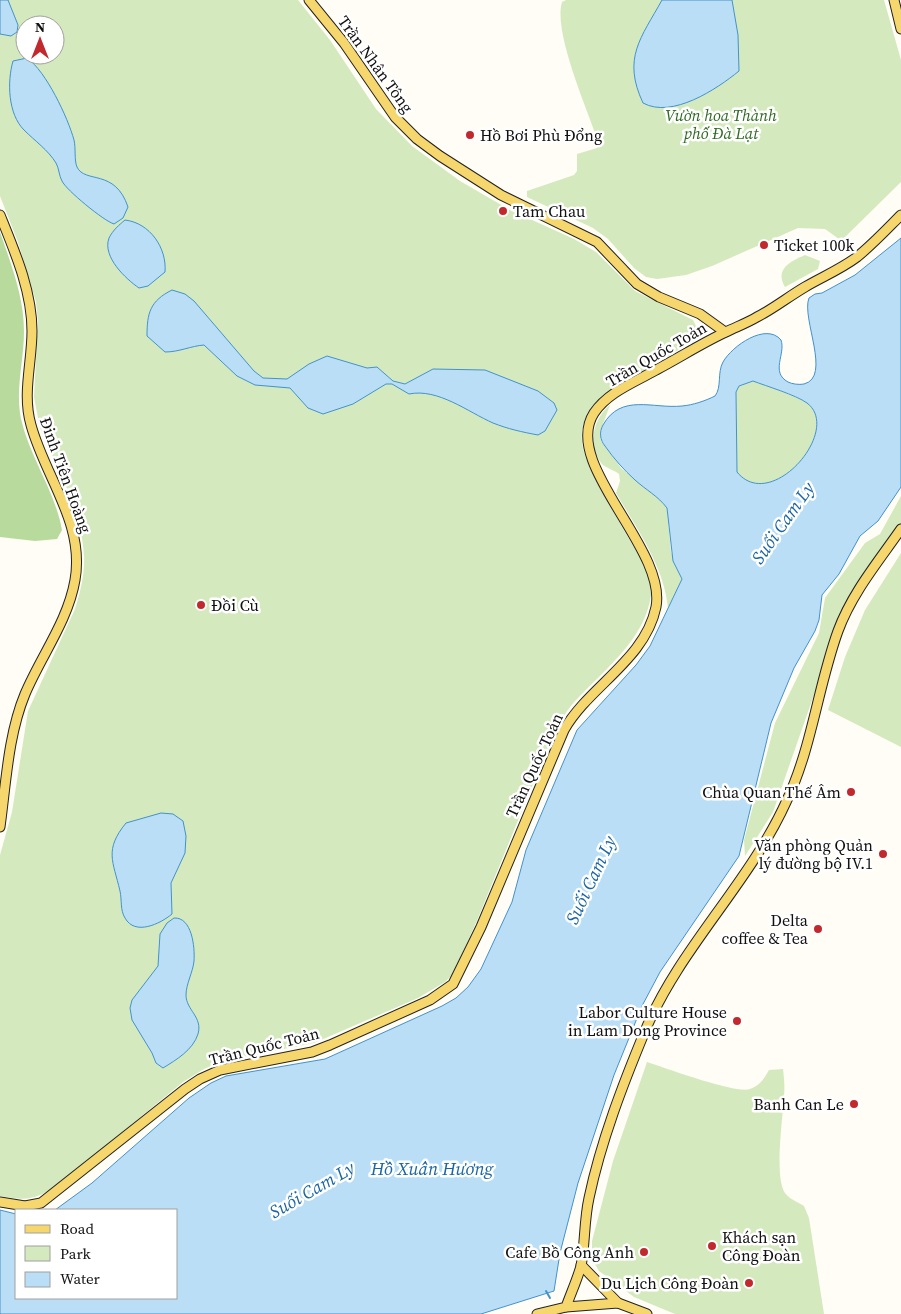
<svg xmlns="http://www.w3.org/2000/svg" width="901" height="1314" font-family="'Source Serif 4',serif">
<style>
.green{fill:#d4eabe;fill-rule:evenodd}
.forest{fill:#b8db9d}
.water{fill:#badef6;stroke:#4292cc;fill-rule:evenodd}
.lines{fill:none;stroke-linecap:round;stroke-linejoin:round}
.stream{stroke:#4292cc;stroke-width:2}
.major-casing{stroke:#222;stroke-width:11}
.major{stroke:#f6d76e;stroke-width:9}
.poi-dot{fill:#c1292e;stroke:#fff;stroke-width:2}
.labels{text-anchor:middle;stroke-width:5;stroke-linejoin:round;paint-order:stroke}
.street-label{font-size:16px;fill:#111;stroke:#fff}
.park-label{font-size:16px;font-style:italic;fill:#2e6921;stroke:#fff}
.poi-label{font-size:16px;fill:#111;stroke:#fff;text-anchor:end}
.water-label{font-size:18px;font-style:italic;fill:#1a65a3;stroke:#fff}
</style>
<rect width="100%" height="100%" fill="#fffdf5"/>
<!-- green -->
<g class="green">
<path d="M 0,0 L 298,0 L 330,40 L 376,109 L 412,146 L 460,181 L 510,210 L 574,239 L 596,252 L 635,291 L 693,320 L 698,330 L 694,340 C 677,351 660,361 642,371 C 613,388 574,407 583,448 C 590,477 614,512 629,539 C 638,554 653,576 651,595 C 645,639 606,668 578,698 C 567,709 560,722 553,735 L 476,923 L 452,975 L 445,982 L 418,998 L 314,1043 L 222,1061 L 204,1069 L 183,1082 L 59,1184 C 36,1200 27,1201 0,1196 L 0,855 L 12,812 L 28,711 L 75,609 C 80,593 85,574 84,556 C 82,512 57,468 40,428 L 34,397 L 38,322 L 36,302 L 18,242 L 0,196 ZM 25,25 L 55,25 L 55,55 L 25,55 Z"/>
<path d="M 566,0 L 884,0 L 901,60 L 901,182 L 843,239 L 839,239 L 825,229 L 798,228 L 712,266 L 686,275 L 657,279 L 646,277 L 634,268 L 608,239 L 593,228 L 527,197 L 527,191 L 574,175 L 577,171 L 577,154 L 597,148 L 596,136 C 586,106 553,31 562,2 Z"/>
<path d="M 805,255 L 820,261 L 818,269 L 785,287 C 774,269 791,261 805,255 Z"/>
<path d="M 753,381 C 767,386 795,395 807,403 C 843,429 772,514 737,473 L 736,392 L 739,386 Z"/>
<path d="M 610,405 L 600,432 L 601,441 L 622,469 L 662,501 L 667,508 L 671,552 L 682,579 L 668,608 C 664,566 637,529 616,493 L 620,481 L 619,474 C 614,470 606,468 602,464 C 587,446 593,418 610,405 Z"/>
<path d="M 901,496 L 901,532 L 837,629 L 773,812 L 745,856 L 744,840 L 775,723 L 819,633 L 825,598 L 865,543 L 880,534 Z"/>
<path d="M 901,553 L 901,747 L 828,710 L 845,657 L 865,610 Z"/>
<path d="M 647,1062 C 666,1068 735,1094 750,1089 C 760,1085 764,1079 769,1070 L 783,1069 C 784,1078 785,1087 784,1096 C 783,1116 774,1178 785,1193 C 789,1199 798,1202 804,1206 L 809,1218 L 824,1314 L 675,1314 L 634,1297 L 599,1271 L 592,1259 L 592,1241 L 613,1161 Z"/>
</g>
<!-- forest -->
<path class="forest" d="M 0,232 C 11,264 24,297 24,331 C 24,361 15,389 21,419 C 30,458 55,491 62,530 L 57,539 L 35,541 L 0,537 Z"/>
<!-- water -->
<g class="water">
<path d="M 0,0 L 8,0 L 18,25 L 17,32 L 11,36 L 0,34 Z"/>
<path d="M 662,0 L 732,0 L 738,35 L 739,71 C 717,89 672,119 643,103 C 622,58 641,38 662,0 Z"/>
<path d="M 27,58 C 46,71 68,118 74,140 C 76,148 74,160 77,167 C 85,184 115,168 128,207 L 123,218 L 114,224 C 104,221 66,190 62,181 C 59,176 59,168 56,163 C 48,150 35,141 24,130 C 8,114 7,82 13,61 Z"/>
<path d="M 125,220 C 150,223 167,248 165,272 L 148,286 L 139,288 C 126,279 102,257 109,238 C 113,230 119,225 125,220 Z"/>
<path d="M 901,238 L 901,487 L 878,521 L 860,536 L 839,574 L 822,595 L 819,620 L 815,631 L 794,668 L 771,723 L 739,856 L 660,972 L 642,1006 L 614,1075 L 578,1183 L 560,1253 L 554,1291 L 481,1314 L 0,1314 L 0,1210 L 16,1214 L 16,1298 L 176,1298 L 176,1210 L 55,1210 L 92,1183 L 189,1098 L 211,1083 L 226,1076 L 325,1059 L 442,1006 L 456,998 L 468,987 L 481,969 L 512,902 L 526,850 L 577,730 L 636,665 L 650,646 L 682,579 L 673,561 L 667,508 C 658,496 646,490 635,480 C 624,470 614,459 605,446 C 600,440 599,432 603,425 C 621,393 653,409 682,406 C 693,405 705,401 715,396 C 722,387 717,373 723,362 C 732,346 766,322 781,340 C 786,354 770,372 788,382 C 792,384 799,385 804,384 C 832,377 801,318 809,298 L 815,294 L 822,293 L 855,275 ZM 753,381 C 766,386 796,395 807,403 C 843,430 771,514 737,472 L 736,392 L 739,386 Z"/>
<path d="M 172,290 L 185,294 L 194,301 L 254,371 L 263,378 L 287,379 L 309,364 L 327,356 L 367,368 L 377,367 L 393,381 L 405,384 L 433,369 L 485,370 L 538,391 L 554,403 L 557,410 L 545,431 L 538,435 C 522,432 508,429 493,423 C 468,412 438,388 409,394 L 392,384 L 386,384 L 353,404 L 323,414 L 308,408 L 290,388 L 255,385 L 237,376 L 204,345 C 191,346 179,352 165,352 L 147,336 C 147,313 150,301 172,290 Z"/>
<path d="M 161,813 L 173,814 L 183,821 L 186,836 L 185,853 L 171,883 L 172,914 C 160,924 135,936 125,918 C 120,910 122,900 120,891 C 113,861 104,850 126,823 Z"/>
<path d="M 174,918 C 192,917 195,947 194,961 C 193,972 186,984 186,995 C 186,1010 203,1017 198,1034 C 193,1050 176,1060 163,1068 L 156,1063 L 152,1053 L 132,1020 L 130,1008 L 132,1000 L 158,966 L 160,934 L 167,923 Z"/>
</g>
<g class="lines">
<!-- stream -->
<path class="stream" d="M 546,1291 L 550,1298"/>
<!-- major casing -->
<g class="major-casing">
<g id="major">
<path d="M 309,0 L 344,43 L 395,117 L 417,139 L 440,156 L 501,195 L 597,242 L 637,284 L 659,297 L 700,314 L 725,332"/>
<path d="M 894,0 L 901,29"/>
<path d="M 0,215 C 15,252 32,291 32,331 C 32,363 22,394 31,425 C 45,477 85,523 75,580 C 68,621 41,656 25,694 C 8,735 6,784 0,827"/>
<path d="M 0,1202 L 25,1206 L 41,1203 L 185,1089 L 200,1079 L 220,1070 L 312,1052 L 330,1045 L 430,1000 L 453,984 L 481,927 L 564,730 C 589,686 645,660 656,607 C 667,548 561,464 594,413 C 608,392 635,382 656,370 C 679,358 702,343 726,332 C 736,327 747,323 757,317 C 773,309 788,297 805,287 C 822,277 841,269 857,257 C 873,244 887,229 901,215"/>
<path d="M 581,1265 L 618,1303"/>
<path d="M 566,1307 L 618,1303 L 647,1314"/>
<path d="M 537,1314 L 566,1307 C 571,1293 577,1280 581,1266 C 585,1246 584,1220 589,1198 C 601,1141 623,1084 645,1031 C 680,947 750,883 787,800 C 812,747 818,686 838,631 C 852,593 878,562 901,529"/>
</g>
</g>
<!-- major -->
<use href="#major" class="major"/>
</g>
<!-- markers -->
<g class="poi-dot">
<circle cx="470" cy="135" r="5"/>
<circle cx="503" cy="211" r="5"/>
<circle cx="764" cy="245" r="5"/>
<circle cx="201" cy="605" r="5"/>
<circle cx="851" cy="792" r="5"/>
<circle cx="883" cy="854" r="5"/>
<circle cx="818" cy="929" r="5"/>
<circle cx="737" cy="1021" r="5"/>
<circle cx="854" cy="1104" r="5"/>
<circle cx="712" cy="1246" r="5"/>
<circle cx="644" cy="1252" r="5"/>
<circle cx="749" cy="1283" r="5"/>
</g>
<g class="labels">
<!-- street labels -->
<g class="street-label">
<text transform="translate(376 64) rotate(54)" y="6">Trần Nhân Tông</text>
<text transform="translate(656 354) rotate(-30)" y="6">Trần Quốc Toản</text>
<text transform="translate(66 475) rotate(70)" y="6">Đinh Tiên Hoàng</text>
<text transform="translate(534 765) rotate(-65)" y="6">Trần Quốc Toản</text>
<text transform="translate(264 1046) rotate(-14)" y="6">Trần Quốc Toản</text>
</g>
<!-- park labels -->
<g class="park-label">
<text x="721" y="121">Vườn hoa Thành<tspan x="721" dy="18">phố Đà Lạt</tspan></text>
</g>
<!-- poi labels -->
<g class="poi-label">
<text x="480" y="141" text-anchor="start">Hồ Bơi Phù Đổng</text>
<text x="513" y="217" text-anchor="start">Tam Chau</text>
<text x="774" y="251" text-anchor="start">Ticket 100k</text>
<text x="211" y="611" text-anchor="start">Đồi Cù</text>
<text x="841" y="798">Chùa Quan Thế Âm</text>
<text x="873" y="851">Văn phòng Quản<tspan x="873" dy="18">lý đường bộ IV.1</tspan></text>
<text x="808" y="926">Delta<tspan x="808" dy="18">coffee &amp; Tea</tspan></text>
<text x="727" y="1018">Labor Culture House<tspan x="727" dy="18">in Lam Dong Province</tspan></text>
<text x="844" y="1110">Banh Can Le</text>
<text x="722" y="1243" text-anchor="start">Khách sạn<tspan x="722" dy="18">Công Đoàn</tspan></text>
<text x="634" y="1258">Cafe Bồ Công Anh</text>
<text x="739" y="1289">Du Lịch Công Đoàn</text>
</g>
<!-- water labels -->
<g class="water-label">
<text transform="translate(783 523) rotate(-55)" y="6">Suối Cam Ly</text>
<text transform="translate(591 880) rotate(-65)" y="6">Suối Cam Ly</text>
<text x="432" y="1175">Hồ Xuân Hương</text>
<text transform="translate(312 1190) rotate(-30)" y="6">Suối Cam Ly</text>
</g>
</g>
<!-- legend -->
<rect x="15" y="1209" width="162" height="90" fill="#ffffff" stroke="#a0a0a0"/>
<rect x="25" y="1225" width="25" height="8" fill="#f6d76e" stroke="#a0a0a0"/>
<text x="60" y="1234" font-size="15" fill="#111111">Road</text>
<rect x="25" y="1246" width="25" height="15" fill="#d4eabe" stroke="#a0a0a0"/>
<text x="60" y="1259" font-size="15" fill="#111111">Park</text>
<rect x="25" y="1272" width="25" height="15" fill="#badef6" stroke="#a0a0a0"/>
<text x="60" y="1284" font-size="15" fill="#111111">Water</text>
<!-- north arrow -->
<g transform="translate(40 40)"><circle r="24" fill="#ffffff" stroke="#a0a0a0"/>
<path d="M0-4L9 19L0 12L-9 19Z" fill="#c1292e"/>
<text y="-8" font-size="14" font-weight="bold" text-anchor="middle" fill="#111111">N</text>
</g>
</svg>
